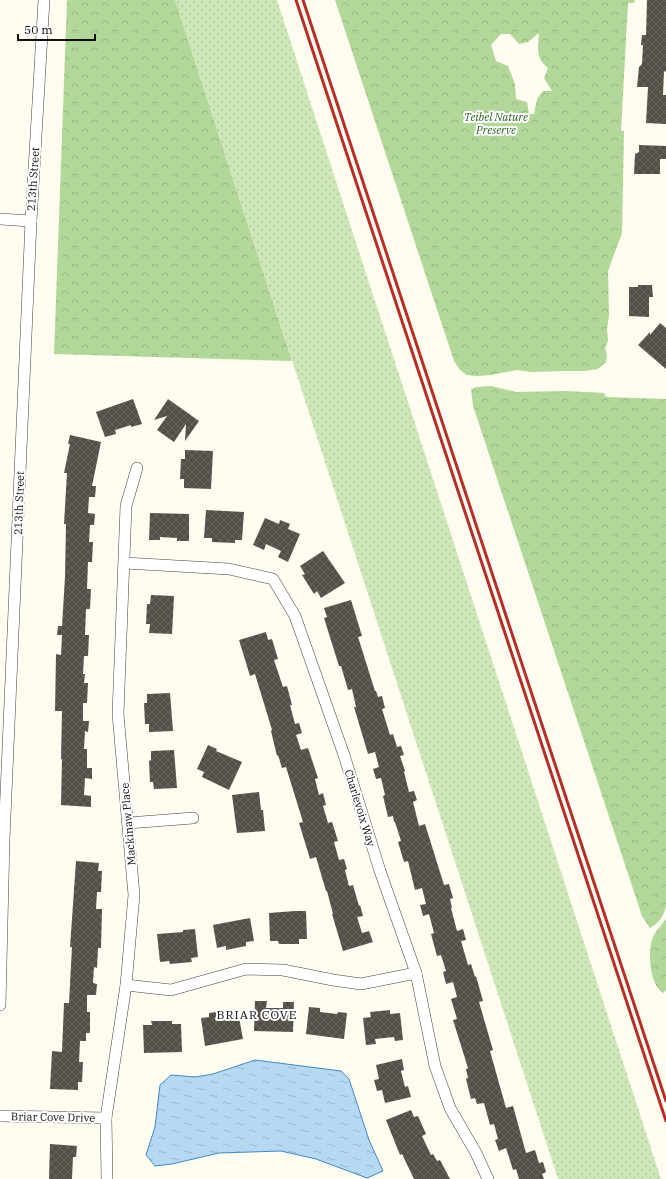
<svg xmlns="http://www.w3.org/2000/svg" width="666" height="1179" font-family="'IBM Plex Serif',serif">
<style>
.grass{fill:url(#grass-dots)}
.forest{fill:url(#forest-crowns);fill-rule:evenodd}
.water{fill:url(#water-ripples);stroke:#4088c6}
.building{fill:url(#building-cross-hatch)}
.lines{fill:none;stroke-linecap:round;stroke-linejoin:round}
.minor-casing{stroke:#404040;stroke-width:12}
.minor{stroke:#fff;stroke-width:11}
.rail{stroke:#b62e2c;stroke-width:3}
.labels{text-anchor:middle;stroke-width:4;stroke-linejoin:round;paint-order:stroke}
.park-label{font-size:11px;font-style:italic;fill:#2a6121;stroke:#fff}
.street-label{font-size:11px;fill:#0d0d0d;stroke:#fff}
.neighbourhood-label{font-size:12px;letter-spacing:1px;fill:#0d0d0d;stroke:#fff}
</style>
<defs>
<pattern id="grass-dots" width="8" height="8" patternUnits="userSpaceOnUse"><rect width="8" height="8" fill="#cee7b9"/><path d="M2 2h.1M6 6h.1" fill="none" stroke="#b0c59e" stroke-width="1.8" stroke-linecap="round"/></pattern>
<pattern id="forest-crowns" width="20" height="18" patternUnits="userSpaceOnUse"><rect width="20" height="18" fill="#b1d799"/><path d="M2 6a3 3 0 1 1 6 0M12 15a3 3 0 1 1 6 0" fill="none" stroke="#97b783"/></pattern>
<pattern id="water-ripples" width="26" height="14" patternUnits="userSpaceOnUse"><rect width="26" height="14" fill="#b5d8f3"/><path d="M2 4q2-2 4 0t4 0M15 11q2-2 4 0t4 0" fill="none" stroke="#9ab8cf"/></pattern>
<pattern id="building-cross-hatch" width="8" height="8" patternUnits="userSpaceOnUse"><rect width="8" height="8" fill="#554f4a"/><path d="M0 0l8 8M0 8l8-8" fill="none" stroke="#686460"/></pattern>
</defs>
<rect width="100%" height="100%" fill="#fefcee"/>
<!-- grass -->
<path class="grass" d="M 175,0 L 277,0 L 661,1179 L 558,1179 Z"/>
<!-- forest -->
<g class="forest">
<path d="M 67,0 L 175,0 L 292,361 L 54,354 Z"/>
<path d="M 335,0 L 635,0 L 634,3 L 628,3 L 621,131 L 624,131 L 622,233 L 608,271 L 609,315 L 607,329 L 608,341 L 605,348 L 607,355 L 606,362 L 598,369 L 584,371 L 565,371 L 531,372 L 517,370 L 491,375 L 476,376 L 467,375 L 460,370 L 454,361 ZM 539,33 C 538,48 535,57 548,68 L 544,78 L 552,91 L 543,91 L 537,99 L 534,114 L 529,114 L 527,102 L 516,99 L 515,84 L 508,66 L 496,61 L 491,45 L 501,34 L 510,34 L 519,44 L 528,42 Z"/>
<path d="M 491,386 L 516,392 L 566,391 L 604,393 L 606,397 L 666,399 L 666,907 C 663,917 659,923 650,928 L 642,916 L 473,406 L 471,389 L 477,387 Z"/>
<path d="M 666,919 L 666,990 L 663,993 C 650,986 647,950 653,937 C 656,930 662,925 666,919 Z"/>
</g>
<!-- water -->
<path class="water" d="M 255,1060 L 341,1071 L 349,1079 L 369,1140 L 383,1171 L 367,1178 L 316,1159 L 281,1151 L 219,1153 L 172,1164 L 155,1166 L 146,1155 L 155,1127 L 160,1085 L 171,1075 L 195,1077 L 213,1074 Z"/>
<!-- building -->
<g class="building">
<path d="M 647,0 L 666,0 L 666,72 L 664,71 L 663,95 L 666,95 L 666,124 L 646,123 L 648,87 L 637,87 L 639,67 L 642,64 L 643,45 L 641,45 L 642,35 L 646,35 Z"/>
<path d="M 639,145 L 666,146 L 666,159 L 660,159 L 660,174 L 634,174 L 635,154 L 639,152 Z"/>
<path d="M 638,285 L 652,285 L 653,297 L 649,297 L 649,317 L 629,316 L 629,287 L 638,287 Z"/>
<path d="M 660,323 L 666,328 L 666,369 L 638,345 L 650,332 L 650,335 Z"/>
<path d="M 133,399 L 142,424 L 131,427 L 131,425 L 115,430 L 116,434 L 105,437 L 96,412 Z"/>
<path d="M 168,399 L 199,421 L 185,441 L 186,424 L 174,442 L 157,430 L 167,416 L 154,420 Z"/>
<path d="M 70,435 L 101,442 L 92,486 L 96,486 L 95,497 L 89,497 L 88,513 L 95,514 L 94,525 L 90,525 L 89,542 L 93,542 L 92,562 L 88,562 L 87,589 L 91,589 L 90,609 L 86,609 L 85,635 L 89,635 L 88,656 L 84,656 L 83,674 L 85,674 L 84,683 L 88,683 L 87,703 L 83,703 L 83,721 L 89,721 L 88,732 L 85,731 L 84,749 L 87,749 L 87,768 L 92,768 L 92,779 L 85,778 L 84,795 L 91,796 L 91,807 L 61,805 L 62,759 L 61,759 L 62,711 L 55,711 L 56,654 L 61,655 L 62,635 L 57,635 L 58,626 L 62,626 L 65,577 L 66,524 L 64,524 L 67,473 L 64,473 L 70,444 L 68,444 Z"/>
<path d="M 185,450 L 213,451 L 211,489 L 184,488 L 184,479 L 180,479 L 181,459 L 185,459 Z"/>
<path d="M 206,510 L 244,512 L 242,540 L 235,540 L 235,543 L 212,542 L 212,538 L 204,538 Z"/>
<path d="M 150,513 L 189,514 L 189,541 L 177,541 L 177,538 L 160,537 L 160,540 L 149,540 Z"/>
<path d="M 265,518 L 279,524 L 280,520 L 290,524 L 288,529 L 300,534 L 288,562 L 278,557 L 281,551 L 266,544 L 264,550 L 253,545 Z"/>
<path d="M 323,551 L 345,583 L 321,598 L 317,591 L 314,594 L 302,575 L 305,574 L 300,566 Z"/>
<path d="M 151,595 L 174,596 L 172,634 L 149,633 L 150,624 L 146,624 L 147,604 L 150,604 Z"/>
<path d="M 351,600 L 362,636 L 358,637 L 375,691 L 376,691 L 378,697 L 382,696 L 385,708 L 382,709 L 390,735 L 393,734 L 397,747 L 401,746 L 404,755 L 400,756 L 405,771 L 404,772 L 409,792 L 414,791 L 417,800 L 413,802 L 419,826 L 425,824 L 444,885 L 449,884 L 453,898 L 450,899 L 452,908 L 451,908 L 457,931 L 463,929 L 466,940 L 461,941 L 468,965 L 471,964 L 475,977 L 476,976 L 483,1001 L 479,1002 L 493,1050 L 490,1051 L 506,1108 L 513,1106 L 526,1153 L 535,1150 L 539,1163 L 543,1162 L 546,1172 L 542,1174 L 544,1179 L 519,1179 L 516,1169 L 513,1170 L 506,1148 L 499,1151 L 495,1140 L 498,1139 L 494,1124 L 490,1125 L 484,1103 L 477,1104 L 475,1098 L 471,1099 L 466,1079 L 468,1078 L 466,1069 L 468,1068 L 453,1020 L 457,1019 L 451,999 L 457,997 L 453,982 L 446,984 L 443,972 L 446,971 L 441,955 L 437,956 L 431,934 L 434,933 L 429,914 L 423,916 L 420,905 L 426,904 L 422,888 L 415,890 L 408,861 L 404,862 L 398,842 L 401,841 L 395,822 L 394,822 L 393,816 L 388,817 L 383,796 L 385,795 L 381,778 L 376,779 L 373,769 L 379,767 L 375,752 L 368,754 L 354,707 L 356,707 L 352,689 L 348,690 L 341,666 L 339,666 L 324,618 L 327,617 L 324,608 Z"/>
<path d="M 266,632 L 268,640 L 272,639 L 278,659 L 274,660 L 283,687 L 287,686 L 292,705 L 290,705 L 295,724 L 299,723 L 302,733 L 296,735 L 301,750 L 308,748 L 318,778 L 315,779 L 319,795 L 323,793 L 326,805 L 323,806 L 328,823 L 332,822 L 338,841 L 334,842 L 339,860 L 344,859 L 347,869 L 345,870 L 349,886 L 353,885 L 359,906 L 360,905 L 363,916 L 357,917 L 362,933 L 369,931 L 373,942 L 343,951 L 332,914 L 333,914 L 327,891 L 326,891 L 316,857 L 310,859 L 307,849 L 299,823 L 303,822 L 286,767 L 282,768 L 278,755 L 277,756 L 271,731 L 272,730 L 255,674 L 250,676 L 239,640 Z"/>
<path d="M 170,693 L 173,731 L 149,732 L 149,724 L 145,724 L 144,703 L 147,703 L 147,694 Z"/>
<path d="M 208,745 L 217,749 L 216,751 L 242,762 L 229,790 L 202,777 L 204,772 L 197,769 Z"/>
<path d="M 174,750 L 177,788 L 154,789 L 153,782 L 150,782 L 149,761 L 151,760 L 151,751 Z"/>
<path d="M 259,792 L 261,810 L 263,810 L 265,831 L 237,833 L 232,795 Z"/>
<path d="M 76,861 L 99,863 L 98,871 L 102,871 L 101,892 L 97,892 L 96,909 L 102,909 L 101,948 L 98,948 L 97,968 L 94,967 L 93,983 L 97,984 L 96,995 L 87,995 L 87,1012 L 90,1012 L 90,1033 L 86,1033 L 86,1041 L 80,1041 L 79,1062 L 83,1062 L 82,1082 L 78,1082 L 78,1090 L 50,1089 L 52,1051 L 62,1052 L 64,1003 L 69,1003 L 72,947 L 70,947 L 71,933 Z"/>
<path d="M 295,911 L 306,911 L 307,939 L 299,939 L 299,944 L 279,944 L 278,941 L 270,941 L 269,913 Z"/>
<path d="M 250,918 L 254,941 L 246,942 L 246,946 L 226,950 L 226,946 L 217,948 L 213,925 Z"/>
<path d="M 195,929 L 198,957 L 191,958 L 192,962 L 170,964 L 169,961 L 160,962 L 157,934 L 183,932 L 183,930 Z"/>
<path d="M 255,1001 L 267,1001 L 266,1008 L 283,1008 L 283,1002 L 294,1002 L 293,1032 L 254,1031 Z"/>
<path d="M 309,1007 L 320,1008 L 320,1012 L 337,1014 L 338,1012 L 347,1013 L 344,1039 L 306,1034 Z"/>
<path d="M 228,1010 L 229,1014 L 238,1012 L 243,1039 L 205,1046 L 201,1018 L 209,1017 L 209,1013 Z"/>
<path d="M 390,1010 L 390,1014 L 400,1013 L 403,1040 L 395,1041 L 394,1037 L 375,1039 L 376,1044 L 366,1045 L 363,1018 L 371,1017 L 370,1012 Z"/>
<path d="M 151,1021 L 172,1021 L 172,1024 L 181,1024 L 182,1052 L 144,1053 L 143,1025 L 152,1025 Z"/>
<path d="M 402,1059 L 404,1070 L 401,1071 L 405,1087 L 408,1086 L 411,1097 L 385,1103 L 382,1090 L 377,1091 L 374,1080 L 379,1079 L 376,1065 Z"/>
<path d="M 411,1110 L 414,1117 L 418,1116 L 426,1134 L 422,1136 L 431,1155 L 433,1154 L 437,1161 L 440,1160 L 450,1179 L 414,1179 L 402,1154 L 400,1155 L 386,1120 Z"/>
<path d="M 50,1144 L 77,1146 L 76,1157 L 73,1157 L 72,1179 L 49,1179 Z"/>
</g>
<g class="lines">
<!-- minor casing -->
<g class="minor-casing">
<g id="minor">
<path d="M 0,219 L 31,221"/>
<path d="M 125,563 L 229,569 L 273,579 L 295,616 L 344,755 L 380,871 L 416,973 L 435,1066 L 450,1108 L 476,1153 L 488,1179"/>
<path d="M 128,823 L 193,818"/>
<path d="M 126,985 L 171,990 L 246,969 L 283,970 L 333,980 L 361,984 L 416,973"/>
<path d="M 0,1005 L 4,839 L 31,221 L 44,0"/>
<path d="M 0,1116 L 106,1118"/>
<path d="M 107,1179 L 106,1118 L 126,985 L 134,895 L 118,714 L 126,506 L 137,468"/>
</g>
</g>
<!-- minor -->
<use href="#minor" class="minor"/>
<!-- rail -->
<g class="rail">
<path d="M 296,0 L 666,1121"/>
<path d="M 303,0 L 666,1101"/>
</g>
</g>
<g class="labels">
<!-- park labels -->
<g class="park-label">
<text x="496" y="121">Teibel Nature<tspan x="496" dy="13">Preserve</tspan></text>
</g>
<!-- street labels -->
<g class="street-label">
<text transform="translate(33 179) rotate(-86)" y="4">213th Street</text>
<text transform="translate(19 503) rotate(-88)" y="4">213th Street</text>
<text transform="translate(360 808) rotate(73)" y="4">Charlevoix Way</text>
<text transform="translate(128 824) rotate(-95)" y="4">Mackinaw Place</text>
<text transform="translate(53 1117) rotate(1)" y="4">Briar Cove Drive</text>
</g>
<!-- neighbourhood labels -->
<g class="neighbourhood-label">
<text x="257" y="1019">BRIAR COVE</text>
</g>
</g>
<!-- scale -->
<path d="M18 34v6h77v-6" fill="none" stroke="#0d0d0d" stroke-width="2"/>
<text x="24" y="34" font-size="12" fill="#0d0d0d" stroke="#ffffff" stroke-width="3" paint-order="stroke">50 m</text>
</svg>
